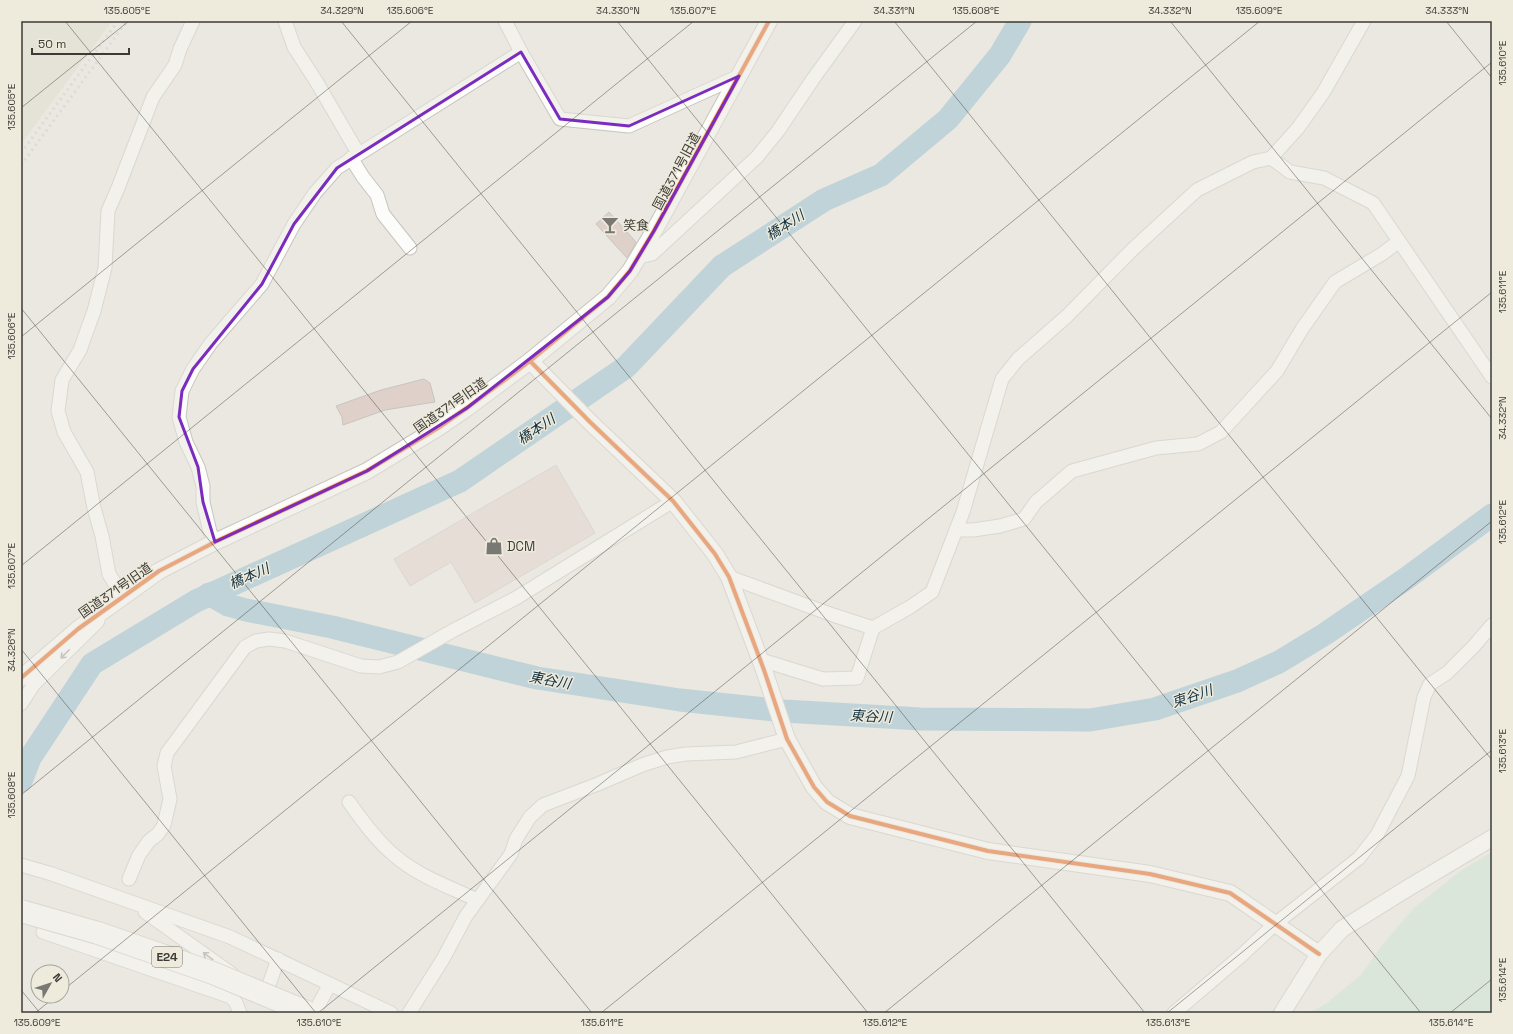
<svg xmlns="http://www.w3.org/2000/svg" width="1513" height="1034" font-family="'Space Grotesk','Noto Sans JP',sans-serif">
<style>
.built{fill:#e0dbcd}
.green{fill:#cae4d2}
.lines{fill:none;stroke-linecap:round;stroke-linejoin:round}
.river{stroke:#8cbace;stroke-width:23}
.building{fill:#dfd1ca;stroke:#c8c4c0}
.minor-casing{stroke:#c7c5bf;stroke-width:15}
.tertiary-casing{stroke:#c7c5bf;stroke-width:18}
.minor{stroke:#fcfcfa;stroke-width:13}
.tertiary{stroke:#fcfcfa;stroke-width:16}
.rail{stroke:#cdcdcb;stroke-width:3;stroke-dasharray:2 4;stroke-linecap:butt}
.motorway-bridge-casing{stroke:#c7c5bf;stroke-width:24;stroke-linecap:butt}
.motorway-bridge{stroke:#fcfcfa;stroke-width:22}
.cycleway-casing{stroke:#eeeadc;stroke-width:6}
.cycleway{stroke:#e8590c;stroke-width:4}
.oneway{stroke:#9c9c98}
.marked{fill:none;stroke:#7b2cbf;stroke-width:3;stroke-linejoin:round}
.ticks{fill:none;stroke:#3d3b36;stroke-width:1;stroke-opacity:0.45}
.labels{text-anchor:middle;stroke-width:3;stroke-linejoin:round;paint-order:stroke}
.shield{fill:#eeeadc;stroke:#727068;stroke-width:1}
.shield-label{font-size:12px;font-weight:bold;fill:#3d3b36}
.street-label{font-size:13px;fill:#3d3b36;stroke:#eeeadc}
.poi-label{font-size:13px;fill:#3d3b36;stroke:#eeeadc;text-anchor:start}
.water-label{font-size:14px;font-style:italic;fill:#123140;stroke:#eeeadc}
.neatline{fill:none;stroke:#3d3b36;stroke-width:1.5}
.ticks-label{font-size:10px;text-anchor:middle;fill:#3d3b36}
</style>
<rect width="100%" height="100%" fill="#eae8e0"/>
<!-- built -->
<path class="built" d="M 21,21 L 112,21 L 21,144 Z"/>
<!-- green -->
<path class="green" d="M 1492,852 L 1492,1013 L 1309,1013 L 1327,1003 L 1361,975 L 1384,943 L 1414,908 L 1459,872 Z"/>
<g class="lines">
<!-- river -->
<g class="river">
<path d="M 209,594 L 228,605 L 246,610 L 332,627 L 537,678 L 680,700 L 784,711 L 920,719 L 1090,720 L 1155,709 L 1237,681 L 1279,662 L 1325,634 L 1407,578 L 1492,515"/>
<path d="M 21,781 L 30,758 L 92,664 L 196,601 L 460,481 L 626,367 L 722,266 L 824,200 L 881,175 L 948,119 L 1000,55 L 1020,21"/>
</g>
</g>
<!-- building -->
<g class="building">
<path d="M 609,212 L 636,242 L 627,258 L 596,224 Z"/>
<path d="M 424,379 L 430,383 L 435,402 L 385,410 L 343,425 L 342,417 L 336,406 L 381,390 Z"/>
<path d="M 556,465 L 595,533 L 475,603 L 451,562 L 410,586 L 394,559 Z"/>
</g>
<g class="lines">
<!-- minor casing -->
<g class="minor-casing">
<g id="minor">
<path d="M 285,21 L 294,47 L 316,81 L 358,153"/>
<path d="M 505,21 L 521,52 L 560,119 L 629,126 L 739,76"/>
<path d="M 351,158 L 363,177 L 377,195 L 383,214 L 410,248"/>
<path d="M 1271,158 L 1290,172 L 1324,178 L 1373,203 L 1492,377"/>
<path d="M 638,257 L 652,254 L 757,157 L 778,131 L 813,79 L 855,21"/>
<path d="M 956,530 L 973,530 L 1000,526 L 1024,519 L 1036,502 L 1072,471 L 1156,448 L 1198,444 L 1221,432 L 1277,371 L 1302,329 L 1335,282 L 1382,254 L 1398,242"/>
<path d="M 215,542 L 210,532 L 203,502 L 203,486 L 198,467 L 186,442 L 179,417 L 182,391 L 193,369 L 211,343 L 262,284 L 294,224 L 315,193 L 337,168 L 521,52"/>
<path d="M 729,577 L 833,615 L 873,628 L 910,607 L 932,592 L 963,512 L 1002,379 L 1018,359 L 1067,316 L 1133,249 L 1197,190 L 1253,162 L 1271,158 L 1298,128 L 1323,93 L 1364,21"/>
<path d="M 116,603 L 123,597 L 109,574 L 102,536 L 94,508 L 87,472 L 64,432 L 58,411 L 62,380 L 80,350 L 94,311 L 105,268 L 108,211 L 118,188 L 153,97 L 175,65 L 180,49 L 193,21"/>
<path d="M 761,660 L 823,679 L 857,678 L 873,628"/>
<path d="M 21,704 L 34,684 L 98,621"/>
<path d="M 349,802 C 363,822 377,841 395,856 C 418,876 450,887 477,900"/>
<path d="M 21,865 L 52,874 L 230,937 L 391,1013"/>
<path d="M 129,879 L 139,855 L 149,841 L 158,834 L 164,825 L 170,799 L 164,766 L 167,753 L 245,647 L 256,641 L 269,639 L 285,641 L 361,666 L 379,667 L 398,662 L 454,630 L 516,598 L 673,501"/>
<path d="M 145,912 L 232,974"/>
<path d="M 43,932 L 231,997 L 236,1003 L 240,1013"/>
<path d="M 264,999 L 278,959"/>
<path d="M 314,1013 L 330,984"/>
<path d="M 409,1013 L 443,959 L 466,916 L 511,854 L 516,839 L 530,817 L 543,805 L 598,784 L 642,765 L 667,757 L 686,754 L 736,752 L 787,739"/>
<path d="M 1174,1013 L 1242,955 L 1275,924 L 1359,858 L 1377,835 L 1408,776 L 1424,697 L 1430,684 L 1447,673 L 1473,647 L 1492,625"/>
</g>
</g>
<!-- tertiary casing -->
<g class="tertiary-casing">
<g id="tertiary">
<path d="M 530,361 L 590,422 L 673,501 L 715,554 L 729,577 L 764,670 L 787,739 L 814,787 L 827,802 L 850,816 L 988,851 L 1150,874 L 1230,893 L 1319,954"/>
<path d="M 21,678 L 78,629 L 159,571 L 215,542 L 367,471 L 438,428 L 467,408 L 530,361 L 608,297 L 630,271 L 654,231 L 769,21"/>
<path d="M 1282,1013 L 1319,954 L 1342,929 L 1408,888 L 1492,838"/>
</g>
</g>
<!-- minor -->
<use href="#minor" class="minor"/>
<!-- tertiary -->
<use href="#tertiary" class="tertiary"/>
<!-- rail -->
<g class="rail">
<path d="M 21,153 L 118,21"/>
<path d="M 21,165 L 127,21"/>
</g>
<!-- motorway-bridge casing -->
<g class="motorway-bridge-casing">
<path id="motorway-bridge" d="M 21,911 L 98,933 L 213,973 L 309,1013"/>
</g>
<!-- motorway-bridge -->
<use href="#motorway-bridge" class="motorway-bridge"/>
<!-- cycleway casing -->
<g class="cycleway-casing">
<g id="cycleway">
<path d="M 530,361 L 590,422 L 673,501 L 715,554 L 729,577 L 764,670 L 787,739 L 814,787 L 827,802 L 850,816 L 988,851 L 1150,874 L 1230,893 L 1319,954"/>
<path d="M 21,678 L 78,629 L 159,571 L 215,542 L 367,471 L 438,428 L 467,408 L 530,361 L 608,297 L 630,271 L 654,231 L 769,21"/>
</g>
</g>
<!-- cycleway -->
<use href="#cycleway" class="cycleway"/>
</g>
<!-- one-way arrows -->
<defs><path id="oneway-shaft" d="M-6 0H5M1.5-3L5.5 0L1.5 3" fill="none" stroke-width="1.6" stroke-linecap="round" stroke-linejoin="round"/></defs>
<g class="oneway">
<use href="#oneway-shaft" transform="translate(65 654) rotate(135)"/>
<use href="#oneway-shaft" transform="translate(208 956) rotate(-144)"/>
</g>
<!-- marked area -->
<path d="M0 0H1513V1034H0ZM 521,52 L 560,119 L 629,126 L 739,76 L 654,231 L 630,271 L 608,297 L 467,408 L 367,471 L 215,542 L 203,502 L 198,467 L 179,417 L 182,391 L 193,369 L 262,284 L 294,224 L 337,168 Z" fill="#eae8e0" fill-opacity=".55" fill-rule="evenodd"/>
<path class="marked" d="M 521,52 L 560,119 L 629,126 L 739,76 L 654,231 L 630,271 L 608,297 L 467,408 L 367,471 L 215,542 L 203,502 L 198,467 L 179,417 L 182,391 L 193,369 L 262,284 L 294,224 L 337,168 Z"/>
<!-- ticks -->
<path class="ticks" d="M 65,21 L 868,1013M 341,21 L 1145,1013M 617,21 L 1421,1013M 894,21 L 1492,760M 1170,21 L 1492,419M 1446,21 L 1492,78M 21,108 L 129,21M 21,308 L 592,1013M 21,337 L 412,21M 21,566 L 694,21M 21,649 L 316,1013M 21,795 L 977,21M 21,990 L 40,1013M 62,991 L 1260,21M 35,1013 L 56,996M 318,1013 L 1492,62M 601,1013 L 1492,292M 884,1013 L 1492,521M 1167,1013 L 1492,750M 1450,1013 L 1492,979"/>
<!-- icons -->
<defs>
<g id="bar-bare" transform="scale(1.38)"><path d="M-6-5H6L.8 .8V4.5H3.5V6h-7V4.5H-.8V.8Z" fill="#7a7872" stroke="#eeeadc" stroke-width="2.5" paint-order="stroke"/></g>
<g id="shop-bare" transform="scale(1.38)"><path d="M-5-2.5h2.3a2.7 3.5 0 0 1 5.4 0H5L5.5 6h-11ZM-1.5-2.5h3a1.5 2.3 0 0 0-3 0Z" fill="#7a7872" stroke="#eeeadc" stroke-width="2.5" paint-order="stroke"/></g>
</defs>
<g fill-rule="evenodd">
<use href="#bar-bare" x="610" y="225"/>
<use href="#shop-bare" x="494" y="546"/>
</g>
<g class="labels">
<!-- shield labels -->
<rect class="shield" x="152" y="947" width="30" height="20" rx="3"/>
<g class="shield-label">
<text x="167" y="961">E24</text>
</g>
<!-- street labels -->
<g class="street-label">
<text transform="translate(676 171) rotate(-62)" y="5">国道371号旧道</text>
<text transform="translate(450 405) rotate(-35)" y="5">国道371号旧道</text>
<text transform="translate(115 590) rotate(-35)" y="5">国道371号旧道</text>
</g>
<!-- poi labels -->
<g class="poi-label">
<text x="623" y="230">笑食</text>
<text x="507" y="551">DCM</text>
</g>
<!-- water labels -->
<g class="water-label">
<text transform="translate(785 225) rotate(-33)" y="5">橋本川</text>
<text transform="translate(536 429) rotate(-34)" y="5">橋本川</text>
<text transform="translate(249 576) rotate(-24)" y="5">橋本川</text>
<text transform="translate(550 680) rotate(10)" y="5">東谷川</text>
<text transform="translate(1192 696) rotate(-19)" y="5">東谷川</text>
<text transform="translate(871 716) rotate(3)" y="5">東谷川</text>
</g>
</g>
<!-- border -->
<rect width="1513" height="1034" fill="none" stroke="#eeeadc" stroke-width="44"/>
<!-- north arrow -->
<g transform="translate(50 984) rotate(51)"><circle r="19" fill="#eeeadc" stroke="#a7a49a"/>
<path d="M0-3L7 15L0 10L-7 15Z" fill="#7a7872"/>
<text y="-6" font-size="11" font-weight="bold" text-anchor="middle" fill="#3d3b36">N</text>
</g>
<!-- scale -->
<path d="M32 48v6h97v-6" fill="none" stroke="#3d3b36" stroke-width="2"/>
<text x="38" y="48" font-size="12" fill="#3d3b36" stroke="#eeeadc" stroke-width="3" paint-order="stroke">50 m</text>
<rect x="22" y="22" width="1469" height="990" class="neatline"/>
<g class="ticks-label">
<text x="127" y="14">135.605°E</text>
<text x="342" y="14">34.329°N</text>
<text x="410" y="14">135.606°E</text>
<text x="618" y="14">34.330°N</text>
<text x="693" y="14">135.607°E</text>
<text x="894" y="14">34.331°N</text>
<text x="976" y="14">135.608°E</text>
<text x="1170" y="14">34.332°N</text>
<text x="1259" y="14">135.609°E</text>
<text x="1447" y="14">34.333°N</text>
<text transform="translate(1502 63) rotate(-90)" y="4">135.610°E</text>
<text transform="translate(11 107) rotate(-90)" y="4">135.605°E</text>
<text transform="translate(1502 292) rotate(-90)" y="4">135.611°E</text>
<text transform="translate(11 336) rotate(-90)" y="4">135.606°E</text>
<text transform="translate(1502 418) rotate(-90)" y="4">34.332°N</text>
<text transform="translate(1502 522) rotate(-90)" y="4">135.612°E</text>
<text transform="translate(11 566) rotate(-90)" y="4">135.607°E</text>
<text transform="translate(11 650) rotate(-90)" y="4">34.326°N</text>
<text transform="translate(1502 751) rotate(-90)" y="4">135.613°E</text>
<text transform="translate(11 795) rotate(-90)" y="4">135.608°E</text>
<text transform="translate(1502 980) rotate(-90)" y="4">135.614°E</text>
<text x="37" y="1026">135.609°E</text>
<text x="319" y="1026">135.610°E</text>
<text x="602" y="1026">135.611°E</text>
<text x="885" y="1026">135.612°E</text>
<text x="1168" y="1026">135.613°E</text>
<text x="1451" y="1026">135.614°E</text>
</g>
</svg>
